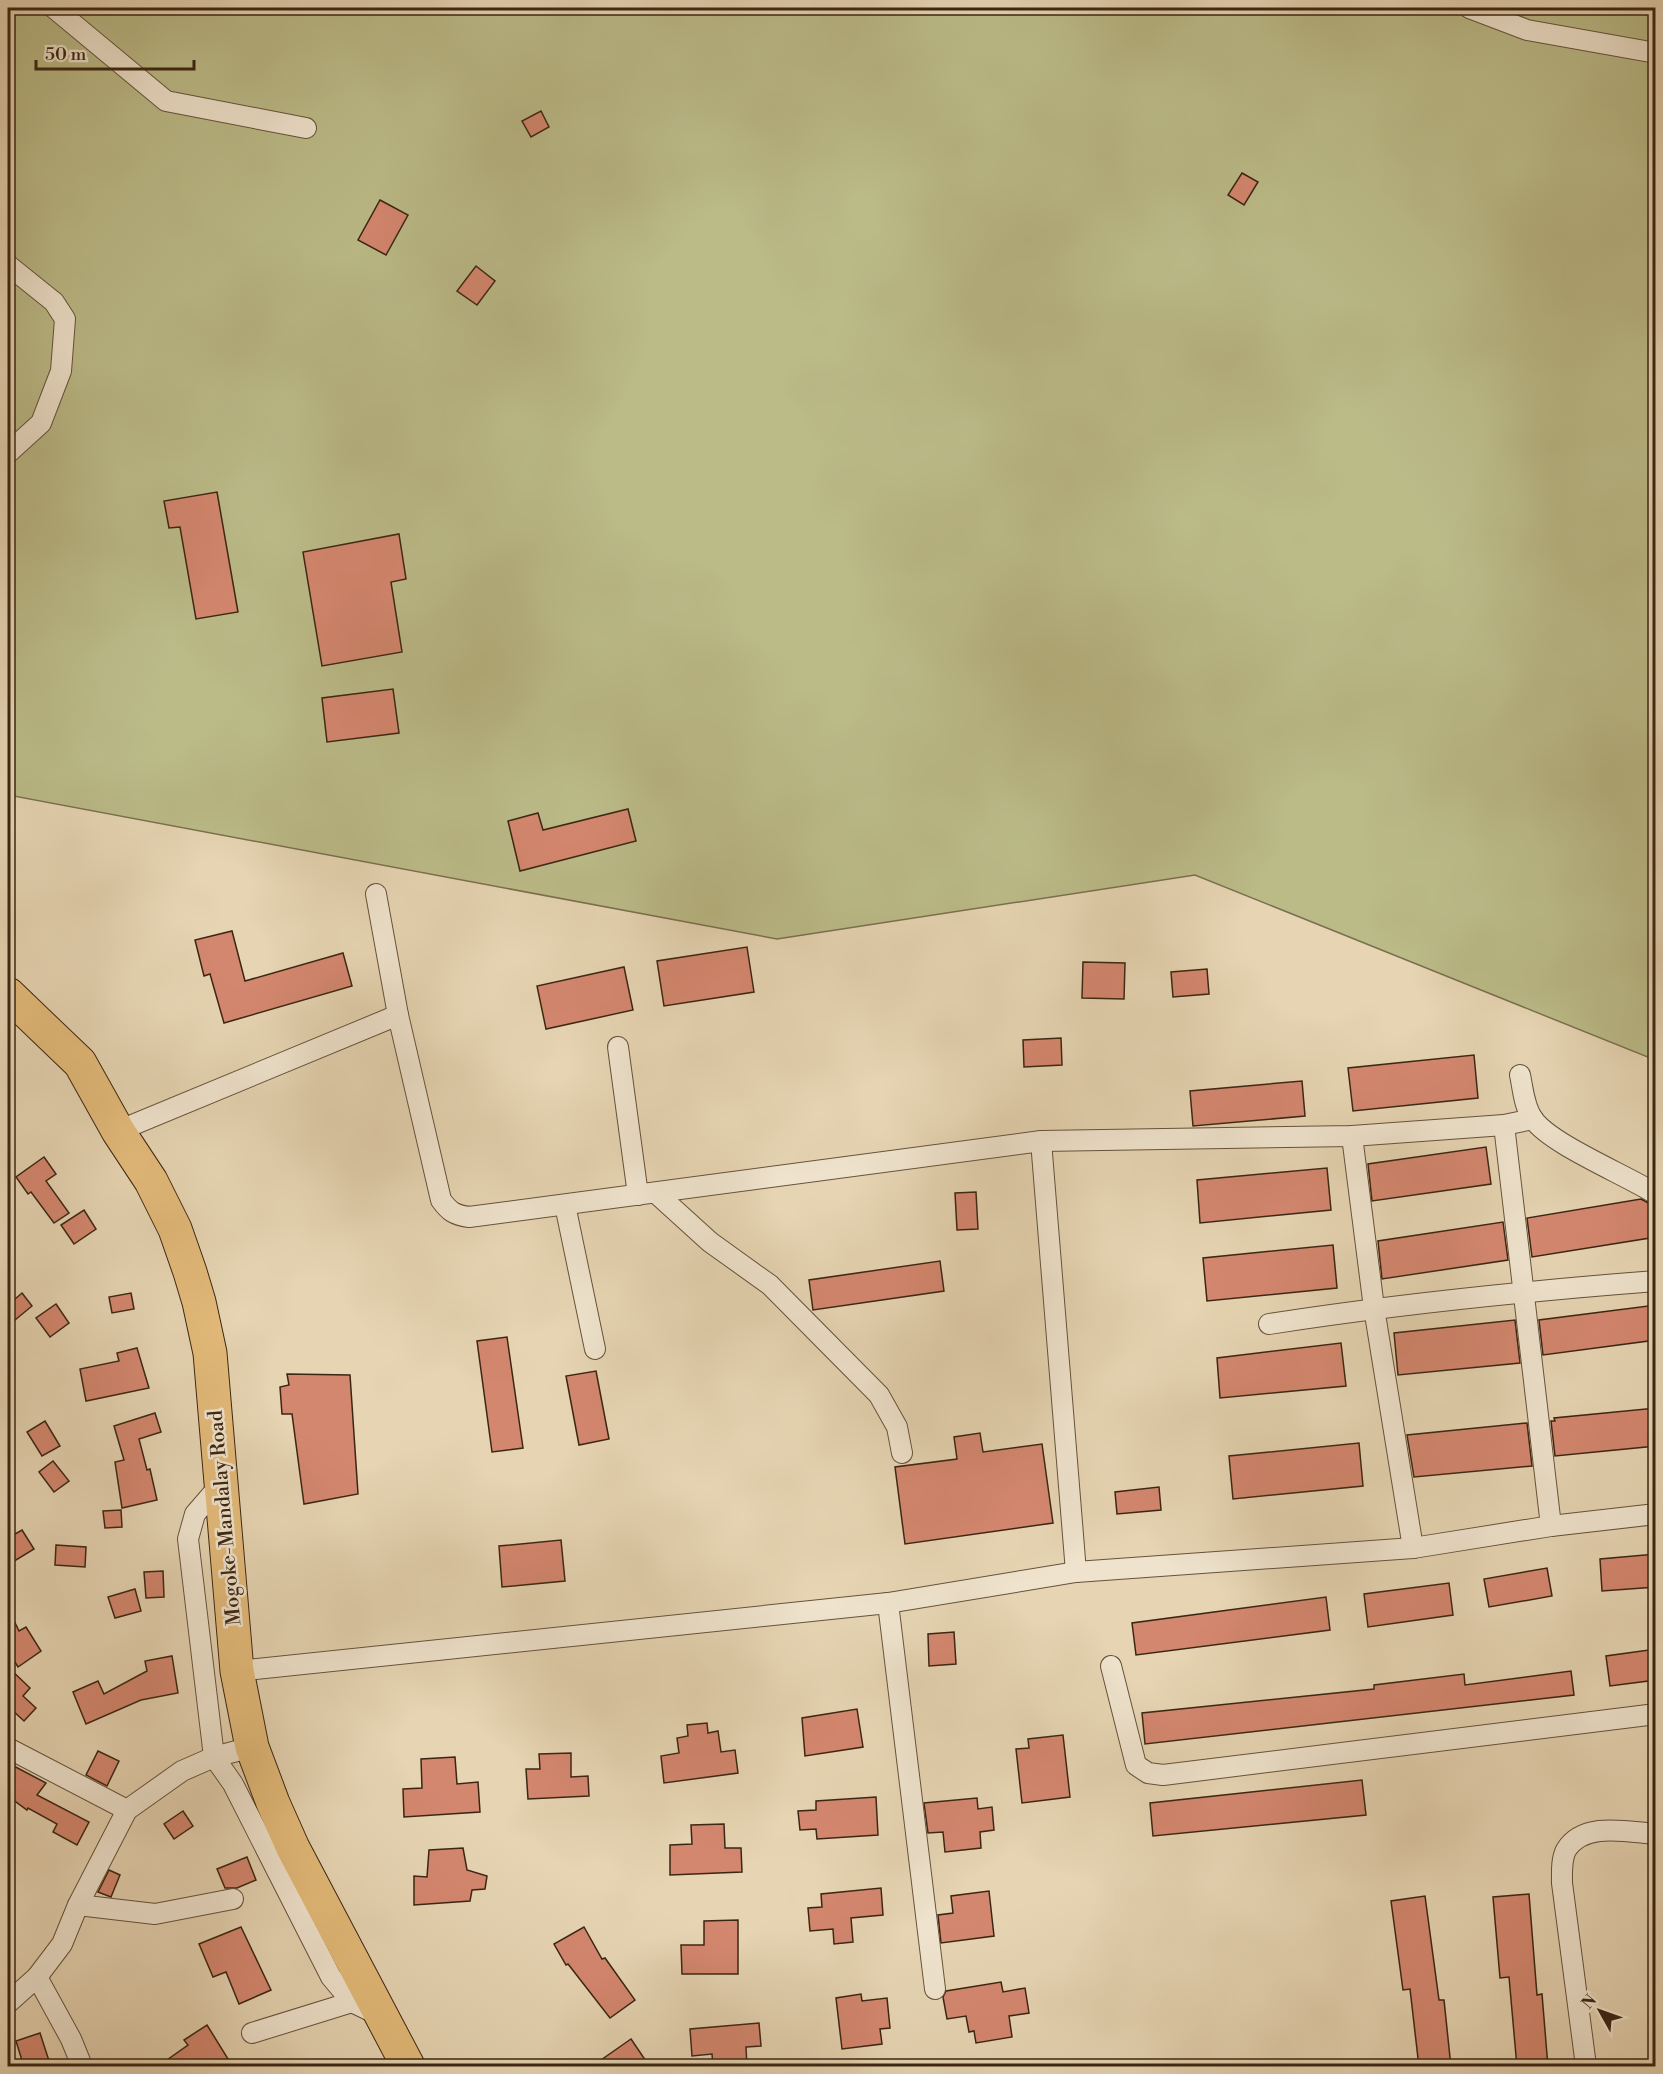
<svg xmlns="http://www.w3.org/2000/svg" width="1663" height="2074" font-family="'Libre Bodoni',serif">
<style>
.green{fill:#bb8;stroke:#7b704e;stroke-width:1.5}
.building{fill:#d4876f;stroke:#3b2613;stroke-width:1.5}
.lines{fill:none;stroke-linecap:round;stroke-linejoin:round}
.street-casing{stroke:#66523b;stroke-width:22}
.highway-casing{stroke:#3b2613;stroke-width:35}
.street{stroke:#efe3cd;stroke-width:20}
.highway{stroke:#e3ba79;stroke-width:33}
.labels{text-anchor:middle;stroke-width:5;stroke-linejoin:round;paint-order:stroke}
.street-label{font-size:20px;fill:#3b2613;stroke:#efe3cd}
</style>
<rect width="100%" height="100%" fill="#e6d4b2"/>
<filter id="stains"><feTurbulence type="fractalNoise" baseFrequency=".00333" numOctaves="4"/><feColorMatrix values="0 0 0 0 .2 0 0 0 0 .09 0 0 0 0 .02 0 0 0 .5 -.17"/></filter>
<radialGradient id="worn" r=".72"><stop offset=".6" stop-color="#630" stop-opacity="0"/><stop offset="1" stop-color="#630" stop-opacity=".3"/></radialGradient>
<!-- green -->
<path class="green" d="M 8,8 L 1655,8 L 1655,1060 L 1195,875 L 777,939 L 8,795 Z"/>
<!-- building -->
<g class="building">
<path d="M 541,111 L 549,127 L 531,137 L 522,121 Z"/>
<path d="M 1242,173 L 1258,182 L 1244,205 L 1228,195 Z"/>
<path d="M 380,200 L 408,215 L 386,255 L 358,240 Z"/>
<path d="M 476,266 L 495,281 L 477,305 L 457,291 Z"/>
<path d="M 217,492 L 238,612 L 196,619 L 180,527 L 169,528 L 164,501 Z"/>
<path d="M 399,534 L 406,579 L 391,582 L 402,652 L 322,666 L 303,552 Z"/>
<path d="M 393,689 L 399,733 L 327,742 L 322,698 Z"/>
<path d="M 628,809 L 636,841 L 520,871 L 508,821 L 538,813 L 543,830 Z"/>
<path d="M 232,931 L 245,981 L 343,953 L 352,986 L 224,1023 L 210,974 L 204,976 L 195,940 Z"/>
<path d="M 747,947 L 754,992 L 664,1006 L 657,961 Z"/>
<path d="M 1083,962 L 1125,963 L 1124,999 L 1082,998 Z"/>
<path d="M 624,967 L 633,1010 L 546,1029 L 537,986 Z"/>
<path d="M 1207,969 L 1209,994 L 1173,997 L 1171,972 Z"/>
<path d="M 1061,1038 L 1062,1065 L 1024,1067 L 1023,1040 Z"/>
<path d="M 1474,1055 L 1478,1098 L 1353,1111 L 1348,1068 Z"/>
<path d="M 1302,1081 L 1305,1116 L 1193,1126 L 1190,1091 Z"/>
<path d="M 1486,1147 L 1491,1184 L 1372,1201 L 1368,1164 Z"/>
<path d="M 44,1157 L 56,1174 L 46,1181 L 69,1213 L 54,1223 L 31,1192 L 28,1194 L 16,1177 Z"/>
<path d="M 1327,1168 L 1331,1210 L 1200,1223 L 1197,1180 Z"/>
<path d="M 976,1192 L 978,1229 L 957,1230 L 955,1193 Z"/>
<path d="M 1641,1199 L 1652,1205 L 1656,1237 L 1532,1257 L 1527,1218 Z"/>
<path d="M 84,1210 L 96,1229 L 74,1244 L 61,1225 Z"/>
<path d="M 1503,1222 L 1508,1260 L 1382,1279 L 1378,1241 Z"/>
<path d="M 1333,1245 L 1337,1288 L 1207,1301 L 1203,1258 Z"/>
<path d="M 940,1261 L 944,1291 L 813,1310 L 809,1280 Z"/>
<path d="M 22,1293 L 32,1306 L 15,1320 L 8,1311 L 8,1305 Z"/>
<path d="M 131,1293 L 134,1309 L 112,1313 L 109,1297 Z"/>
<path d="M 56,1304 L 69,1323 L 50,1337 L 36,1318 Z"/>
<path d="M 1656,1305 L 1656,1340 L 1543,1355 L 1539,1320 Z"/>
<path d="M 1515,1320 L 1520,1363 L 1398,1375 L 1394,1333 Z"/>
<path d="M 507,1337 L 523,1448 L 492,1452 L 477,1341 Z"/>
<path d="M 1341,1343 L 1346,1386 L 1220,1398 L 1217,1358 Z"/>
<path d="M 137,1348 L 149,1388 L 86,1401 L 80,1369 L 119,1361 L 117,1353 Z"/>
<path d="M 596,1371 L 609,1439 L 579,1445 L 566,1376 Z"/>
<path d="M 287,1374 L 350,1375 L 358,1494 L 304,1504 L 292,1414 L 282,1414 L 280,1387 L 289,1385 Z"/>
<path d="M 1656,1408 L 1656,1446 L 1555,1456 L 1551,1421 L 1555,1421 L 1554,1418 Z"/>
<path d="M 155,1413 L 161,1432 L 139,1439 L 147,1470 L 150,1469 L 157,1500 L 122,1508 L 115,1462 L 124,1460 L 114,1426 Z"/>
<path d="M 45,1421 L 60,1446 L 42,1456 L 27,1432 Z"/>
<path d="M 1527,1423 L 1532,1466 L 1414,1477 L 1407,1435 Z"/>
<path d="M 980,1433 L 983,1452 L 1042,1444 L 1053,1523 L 905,1544 L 895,1467 L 957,1459 L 954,1437 Z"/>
<path d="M 1359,1443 L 1363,1486 L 1233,1499 L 1229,1456 Z"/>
<path d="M 53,1461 L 69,1481 L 54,1492 L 39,1472 Z"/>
<path d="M 1159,1487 L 1161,1510 L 1117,1514 L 1115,1492 Z"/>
<path d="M 121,1510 L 122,1527 L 105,1528 L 103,1511 Z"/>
<path d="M 22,1530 L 34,1549 L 8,1565 L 8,1538 Z"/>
<path d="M 561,1540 L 565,1581 L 502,1587 L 499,1546 Z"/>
<path d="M 56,1545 L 86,1547 L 85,1567 L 55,1565 Z"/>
<path d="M 1656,1554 L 1656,1587 L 1602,1591 L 1600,1559 Z"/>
<path d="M 1547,1568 L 1552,1596 L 1489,1607 L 1484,1579 Z"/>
<path d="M 163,1571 L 164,1597 L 146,1598 L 144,1572 Z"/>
<path d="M 1449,1583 L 1453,1615 L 1368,1627 L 1364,1594 Z"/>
<path d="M 135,1589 L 141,1611 L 115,1618 L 108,1597 Z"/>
<path d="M 1326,1597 L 1330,1630 L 1136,1655 L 1132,1623 Z"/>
<path d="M 8,1608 L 19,1631 L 26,1627 L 41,1651 L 18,1667 L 8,1651 Z"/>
<path d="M 954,1632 L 956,1664 L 929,1666 L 928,1634 Z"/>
<path d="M 1656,1649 L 1656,1680 L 1610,1686 L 1606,1656 Z"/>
<path d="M 172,1656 L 178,1693 L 141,1700 L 86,1724 L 73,1692 L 98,1681 L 104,1694 L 147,1671 L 145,1661 Z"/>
<path d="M 8,1667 L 30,1688 L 23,1696 L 36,1708 L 24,1721 L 11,1709 L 8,1712 Z"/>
<path d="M 1571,1671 L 1574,1695 L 1145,1744 L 1142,1713 L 1374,1689 L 1374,1685 L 1464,1674 L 1465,1685 Z"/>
<path d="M 857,1709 L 863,1747 L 805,1756 L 802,1718 Z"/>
<path d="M 707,1723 L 708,1733 L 718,1731 L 721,1752 L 735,1750 L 738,1773 L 664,1783 L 661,1756 L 679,1753 L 677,1738 L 688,1736 L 687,1725 Z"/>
<path d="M 1063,1735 L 1070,1797 L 1022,1803 L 1016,1749 L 1029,1748 L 1028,1739 Z"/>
<path d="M 98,1751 L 119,1761 L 107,1786 L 86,1775 Z"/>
<path d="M 571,1753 L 571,1777 L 588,1776 L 589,1796 L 528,1799 L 526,1769 L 540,1769 L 539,1754 Z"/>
<path d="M 455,1757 L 457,1784 L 478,1782 L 480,1812 L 404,1817 L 403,1789 L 422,1788 L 421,1759 Z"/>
<path d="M 8,1763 L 46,1783 L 37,1795 L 89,1822 L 77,1845 L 53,1832 L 57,1824 L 28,1808 L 27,1810 L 8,1796 Z"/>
<path d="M 1362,1780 L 1366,1815 L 1153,1836 L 1150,1803 Z"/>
<path d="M 876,1797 L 878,1835 L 817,1839 L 816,1829 L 800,1830 L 798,1811 L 816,1810 L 816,1801 Z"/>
<path d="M 977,1798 L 978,1809 L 992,1807 L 994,1830 L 980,1832 L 981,1848 L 945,1852 L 943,1832 L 928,1833 L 924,1803 Z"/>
<path d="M 183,1811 L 193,1826 L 174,1839 L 164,1824 Z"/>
<path d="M 724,1824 L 725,1848 L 741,1848 L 742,1872 L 670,1875 L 670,1845 L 692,1844 L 691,1825 Z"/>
<path d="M 463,1848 L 467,1870 L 487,1876 L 485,1889 L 472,1890 L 470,1901 L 414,1905 L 414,1876 L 427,1877 L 429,1850 Z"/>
<path d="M 247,1857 L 256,1880 L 237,1888 L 225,1888 L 217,1869 Z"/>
<path d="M 109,1870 L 120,1875 L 111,1897 L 98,1892 Z"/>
<path d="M 881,1888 L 883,1915 L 851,1918 L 853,1942 L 834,1944 L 833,1929 L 810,1931 L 808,1908 L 822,1907 L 821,1894 Z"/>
<path d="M 989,1891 L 994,1936 L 941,1943 L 938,1915 L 953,1913 L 951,1896 Z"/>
<path d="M 1529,1894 L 1537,1995 L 1542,1994 L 1548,2067 L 1517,2067 L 1509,1977 L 1500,1978 L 1493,1897 Z"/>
<path d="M 1425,1896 L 1439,2000 L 1444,2000 L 1451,2067 L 1419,2067 L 1410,1989 L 1403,1990 L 1391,1901 Z"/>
<path d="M 738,1920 L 738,1974 L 682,1974 L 681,1945 L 704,1945 L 704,1921 Z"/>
<path d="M 241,1927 L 271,1990 L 239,2004 L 226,1972 L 213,1977 L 199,1944 Z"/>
<path d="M 584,1927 L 602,1959 L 605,1958 L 635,2000 L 610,2018 L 568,1964 L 566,1965 L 554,1944 Z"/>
<path d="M 1001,1982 L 1003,1992 L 1025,1988 L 1029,2013 L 1009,2016 L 1012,2037 L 976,2043 L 974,2031 L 969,2032 L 966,2016 L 947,2019 L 943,1997 L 946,1991 Z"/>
<path d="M 861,1994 L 862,2001 L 887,1998 L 890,2028 L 880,2029 L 882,2044 L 842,2049 L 836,1998 Z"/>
<path d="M 759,2023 L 761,2046 L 746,2047 L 747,2067 L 713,2067 L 712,2054 L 692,2056 L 690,2029 Z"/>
<path d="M 207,2025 L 233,2067 L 157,2067 L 188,2045 L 184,2040 Z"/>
<path d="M 40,2033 L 51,2067 L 24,2067 L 16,2041 Z"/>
<path d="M 631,2039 L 650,2067 L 591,2067 Z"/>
</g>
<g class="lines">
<!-- street casing -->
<g class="street-casing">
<g id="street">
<path d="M 54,8 L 166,101 L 306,128"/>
<path d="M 1469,8 L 1527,30 L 1656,53"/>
<path d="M 8,265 L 54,302 L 65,319 L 61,371 L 41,423 L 8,453"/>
<path d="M 376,894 L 398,1015"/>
<path d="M 618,1047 L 638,1195"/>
<path d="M 1520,1075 C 1523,1089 1524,1107 1533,1119 C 1550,1144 1626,1175 1656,1194"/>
<path d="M 1504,1125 L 1551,1526"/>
<path d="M 118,1131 L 398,1015 L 441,1200 C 449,1211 454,1215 469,1217 L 1041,1141 L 1352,1136 L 1504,1125 L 1533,1119"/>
<path d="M 1352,1136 L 1374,1308 L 1413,1548"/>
<path d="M 1041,1141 L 1076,1572"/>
<path d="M 656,1193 L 710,1242 L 770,1285 L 879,1395 L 897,1427 L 902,1453"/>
<path d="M 565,1205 L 595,1349"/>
<path d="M 1269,1324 C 1398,1304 1526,1291 1656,1281"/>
<path d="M 221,1484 L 195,1514 L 188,1539 L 214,1757 L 233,1784 L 331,1977 L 352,2002 L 379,2015"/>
<path d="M 888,1603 L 935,1989"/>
<path d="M 1111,1666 L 1136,1765 L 1148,1773 L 1163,1775 L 1656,1714"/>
<path d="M 237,1671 L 888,1603 L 1076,1572 L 1413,1548 L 1551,1526 L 1656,1514"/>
<path d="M 8,1748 L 127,1810 L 182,1771 L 214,1757 L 252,1747"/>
<path d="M 78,1905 L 155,1914 L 233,1899"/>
<path d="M 37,1977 L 71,2039 L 82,2066"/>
<path d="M 8,2003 L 37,1977 L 62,1944 L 78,1905 L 127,1810"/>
<path d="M 252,2033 L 352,2002"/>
<path d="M 1586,2066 L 1562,1883 C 1562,1873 1561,1860 1566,1850 C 1584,1821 1628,1832 1656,1834"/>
</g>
</g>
<!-- highway casing -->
<g class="highway-casing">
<path id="highway" d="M 8,994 L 80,1063 L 118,1131 L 151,1181 L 175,1229 L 190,1272 L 199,1302 L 210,1353 L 237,1671 L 252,1747 L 273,1803 L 293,1848 L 408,2066"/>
</g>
<!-- street -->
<use href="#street" class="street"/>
<!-- highway -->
<use href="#highway" class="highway"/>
</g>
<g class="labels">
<!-- street labels -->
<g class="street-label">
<text transform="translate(224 1518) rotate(-95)" y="7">Mogoke-Mandalay Road</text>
</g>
</g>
<!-- margin -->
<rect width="1663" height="2074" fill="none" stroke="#e6d4b2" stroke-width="30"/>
<rect x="9" y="9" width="1645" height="2056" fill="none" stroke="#3b2613" stroke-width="3"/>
<rect x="15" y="15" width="1633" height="2044" fill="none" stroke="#3b2613" stroke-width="1.5"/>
<!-- north arrow -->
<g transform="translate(1600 2011) rotate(310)" stroke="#efe3cd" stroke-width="4.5" paint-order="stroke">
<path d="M0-4.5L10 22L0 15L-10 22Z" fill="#3b2613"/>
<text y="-9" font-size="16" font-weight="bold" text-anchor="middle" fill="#3b2613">N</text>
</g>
<!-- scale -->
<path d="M36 60v9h158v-9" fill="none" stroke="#3b2613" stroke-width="3"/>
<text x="45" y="60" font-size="18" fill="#3b2613" stroke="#efe3cd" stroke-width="4.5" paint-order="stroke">50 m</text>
<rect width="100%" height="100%" filter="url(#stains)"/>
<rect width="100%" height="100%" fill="url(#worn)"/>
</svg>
